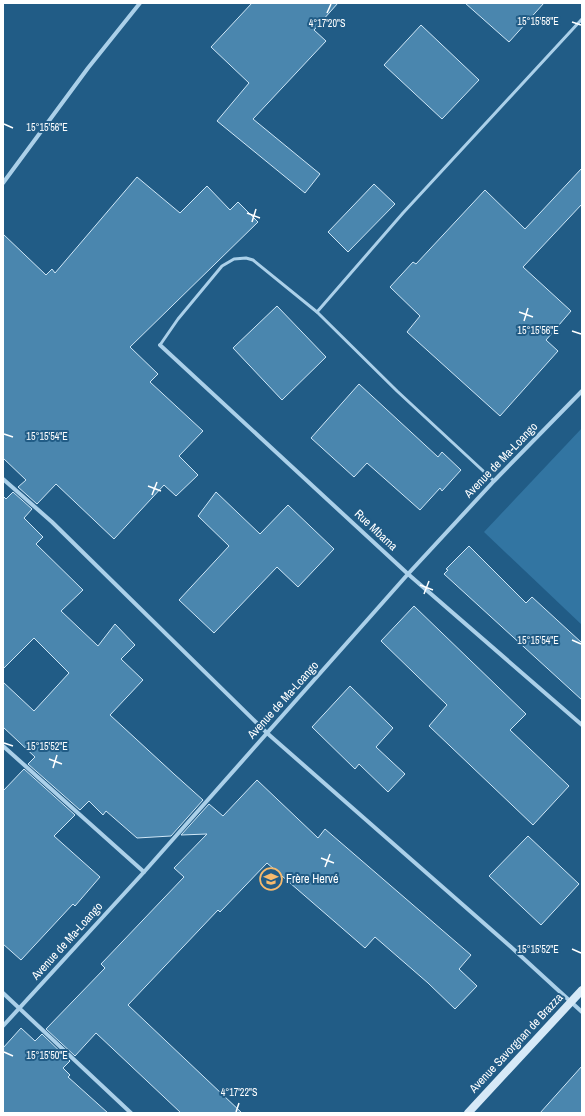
<svg xmlns="http://www.w3.org/2000/svg" width="585" height="1116" font-family="'Archivo Narrow',sans-serif">
<style>
.green{fill:#3275a2}
.building{fill:#4a86ae;stroke:#cfe7f7}
.lines{fill:none;stroke-linecap:round;stroke-linejoin:round}
.service{stroke:#abd0e9;stroke-width:3}
.minor{stroke:#abd0e9;stroke-width:4}
.secondary{stroke:#d6e9f7;stroke-width:8}
.ticks{fill:none;stroke:#fff;stroke-width:1.5}
.labels{text-anchor:middle;stroke-width:4;stroke-linejoin:round;paint-order:stroke}
.street-label{font-size:12px;fill:#fff;stroke:#215c86}
.poi-label{font-size:12px;fill:#fff;stroke:#215c86;text-anchor:start}
.ticks-label{font-size:10px;text-anchor:middle;fill:#fff;stroke:#215c86;stroke-width:4;stroke-linejoin:round;paint-order:stroke}
</style>
<rect width="100%" height="100%" fill="#215c86"/>
<!-- green -->
<path class="green" d="M 582,428 L 582,625 L 484,532 Z"/>
<!-- building -->
<g class="building">
<path d="M 252,3 L 338,3 L 314,30 L 326,41 L 253,119 L 320,174 L 305,193 L 217,121 L 249,83 L 211,47 Z"/>
<path d="M 465,3 L 544,3 L 509,42 Z"/>
<path d="M 421,25 L 479,80 L 442,119 L 384,65 Z"/>
<path d="M 582,168 L 582,204 L 523,267 L 571,311 L 546,340 L 558,351 L 500,416 L 407,332 L 420,316 L 390,287 L 413,262 L 416,264 L 485,190 L 525,229 Z"/>
<path d="M 137,177 L 180,213 L 207,186 L 230,210 L 238,202 L 258,222 L 130,347 L 158,374 L 150,382 L 203,431 L 179,456 L 198,475 L 176,496 L 164,485 L 114,539 L 56,484 L 37,504 L 18,487 L 26,480 L 3,458 L 3,234 L 46,275 L 52,269 L 55,273 Z"/>
<path d="M 374,184 L 395,204 L 348,252 L 328,232 Z"/>
<path d="M 277,306 L 326,357 L 282,400 L 233,348 Z"/>
<path d="M 359,384 L 438,457 L 442,452 L 461,470 L 442,491 L 440,488 L 420,510 L 367,463 L 354,477 L 311,438 Z"/>
<path d="M 13,492 L 32,509 L 24,518 L 43,537 L 36,544 L 83,590 L 61,611 L 98,646 L 115,624 L 135,645 L 121,659 L 143,680 L 110,715 L 174,774 L 203,800 L 171,836 L 137,838 L 106,811 L 103,815 L 89,801 L 80,810 L 28,764 L 35,757 L 3,727 L 3,682 L 34,711 L 69,673 L 34,638 L 3,669 L 3,496 L 6,499 Z"/>
<path d="M 216,492 L 260,534 L 288,505 L 334,549 L 298,587 L 277,567 L 214,633 L 179,600 L 229,546 L 198,516 Z"/>
<path d="M 469,546 L 526,603 L 532,597 L 582,643 L 582,700 L 444,574 L 448,570 L 446,569 Z"/>
<path d="M 414,606 L 526,714 L 510,730 L 569,786 L 533,825 L 429,726 L 447,705 L 381,641 Z"/>
<path d="M 350,686 L 393,728 L 376,747 L 405,774 L 388,792 L 359,764 L 355,769 L 312,727 Z"/>
<path d="M 24,769 L 75,815 L 54,836 L 100,877 L 75,906 L 73,904 L 21,960 L 3,944 L 3,791 Z"/>
<path d="M 257,780 L 318,838 L 325,829 L 471,955 L 459,969 L 477,986 L 455,1009 L 428,983 L 375,937 L 365,948 L 267,863 L 220,912 L 218,910 L 128,1005 L 242,1113 L 181,1113 L 96,1033 L 75,1056 L 46,1029 L 105,968 L 101,964 L 184,877 L 174,868 L 207,834 L 181,835 L 209,804 L 223,816 Z"/>
<path d="M 528,836 L 579,884 L 541,925 L 489,876 Z"/>
<path d="M 21,1028 L 35,1041 L 42,1034 L 70,1061 L 63,1068 L 70,1075 L 68,1077 L 108,1113 L 3,1113 L 3,1048 Z"/>
<path d="M 582,1066 L 582,1113 L 540,1113 Z"/>
</g>
<g class="lines">
<!-- service -->
<g class="service">
<path d="M 317,312 L 403,213 L 582,19"/>
<path d="M 160,345 L 178,319 L 222,266 L 234,259 L 246,258 L 253,260 L 317,312 L 397,391 L 494,481"/>
</g>
<!-- minor -->
<g class="minor">
<path d="M 3,183 L 88,68 L 140,3"/>
<path d="M 160,345 L 408,574 L 582,725"/>
<path d="M 3,479 L 52,522 L 267,733 L 511,947 L 582,1012"/>
<path d="M 3,746 L 144,872"/>
<path d="M 3,993 L 131,1113"/>
<path d="M 3,1026 L 144,872 L 408,574 L 494,481 L 582,391"/>
</g>
<!-- secondary -->
<path class="secondary" d="M 468,1113 L 582,990"/>
</g>
<!-- ticks -->
<path class="ticks" d="M 327,13 L 331,4M 572,22 L 581,25M 4,124 L 13,128M 247,213 L 260,218M 252,222 L 256,209M 519,312 L 533,317M 524,321 L 528,308M 572,331 L 581,334M 4,434 L 13,437M 148,486 L 161,491M 152,495 L 157,482M 420,585 L 433,590M 424,594 L 429,581M 572,640 L 581,644M 4,743 L 13,746M 49,759 L 62,764M 53,768 L 57,755M 321,858 L 334,863M 325,867 L 330,854M 572,949 L 581,953M 4,1052 L 13,1056M 236,1112 L 239,1103"/>
<!-- icons -->
<defs>
<g id="school-ring" transform="scale(1.15)"><circle r="9.5" fill="#215c86" stroke="#f6ba6d" stroke-width="1.5"/><path d="M0-5L7-2L0 1L-7-2ZM-4 1L0 2.5L4 1V4Q0 6-4 4Z" fill="#f6ba6d"/></g>
</defs>
<g fill-rule="evenodd">
<use href="#school-ring" x="271" y="879"/>
</g>
<g class="labels">
<!-- street labels -->
<g class="street-label">
<text transform="translate(501 460) rotate(-46)" y="4">Avenue de Ma-Loango</text>
<text transform="translate(376 530) rotate(43)" y="4">Rue Mbama</text>
<text transform="translate(283 700) rotate(-48)" y="4">Avenue de Ma-Loango</text>
<text transform="translate(67 941) rotate(-48)" y="4">Avenue de Ma-Loango</text>
<text transform="translate(516 1043) rotate(-47)" y="4">Avenue Savorgnan de Brazza</text>
</g>
<!-- poi labels -->
<g class="poi-label">
<text x="286" y="883">Frère Hervé</text>
</g>
</g>
<g class="ticks-label">
<text x="538" y="25">15°15'58"E</text>
<text x="327" y="27">4°17'20"S</text>
<text x="47" y="131">15°15'56"E</text>
<text x="538" y="334">15°15'56"E</text>
<text x="47" y="440">15°15'54"E</text>
<text x="538" y="644">15°15'54"E</text>
<text x="47" y="750">15°15'52"E</text>
<text x="538" y="953">15°15'52"E</text>
<text x="47" y="1059">15°15'50"E</text>
<text x="239" y="1096">4°17'22"S</text>
</g>
<!-- border -->
<rect width="585" height="1116" fill="none" stroke="#ffffff" stroke-width="8"/>
</svg>
